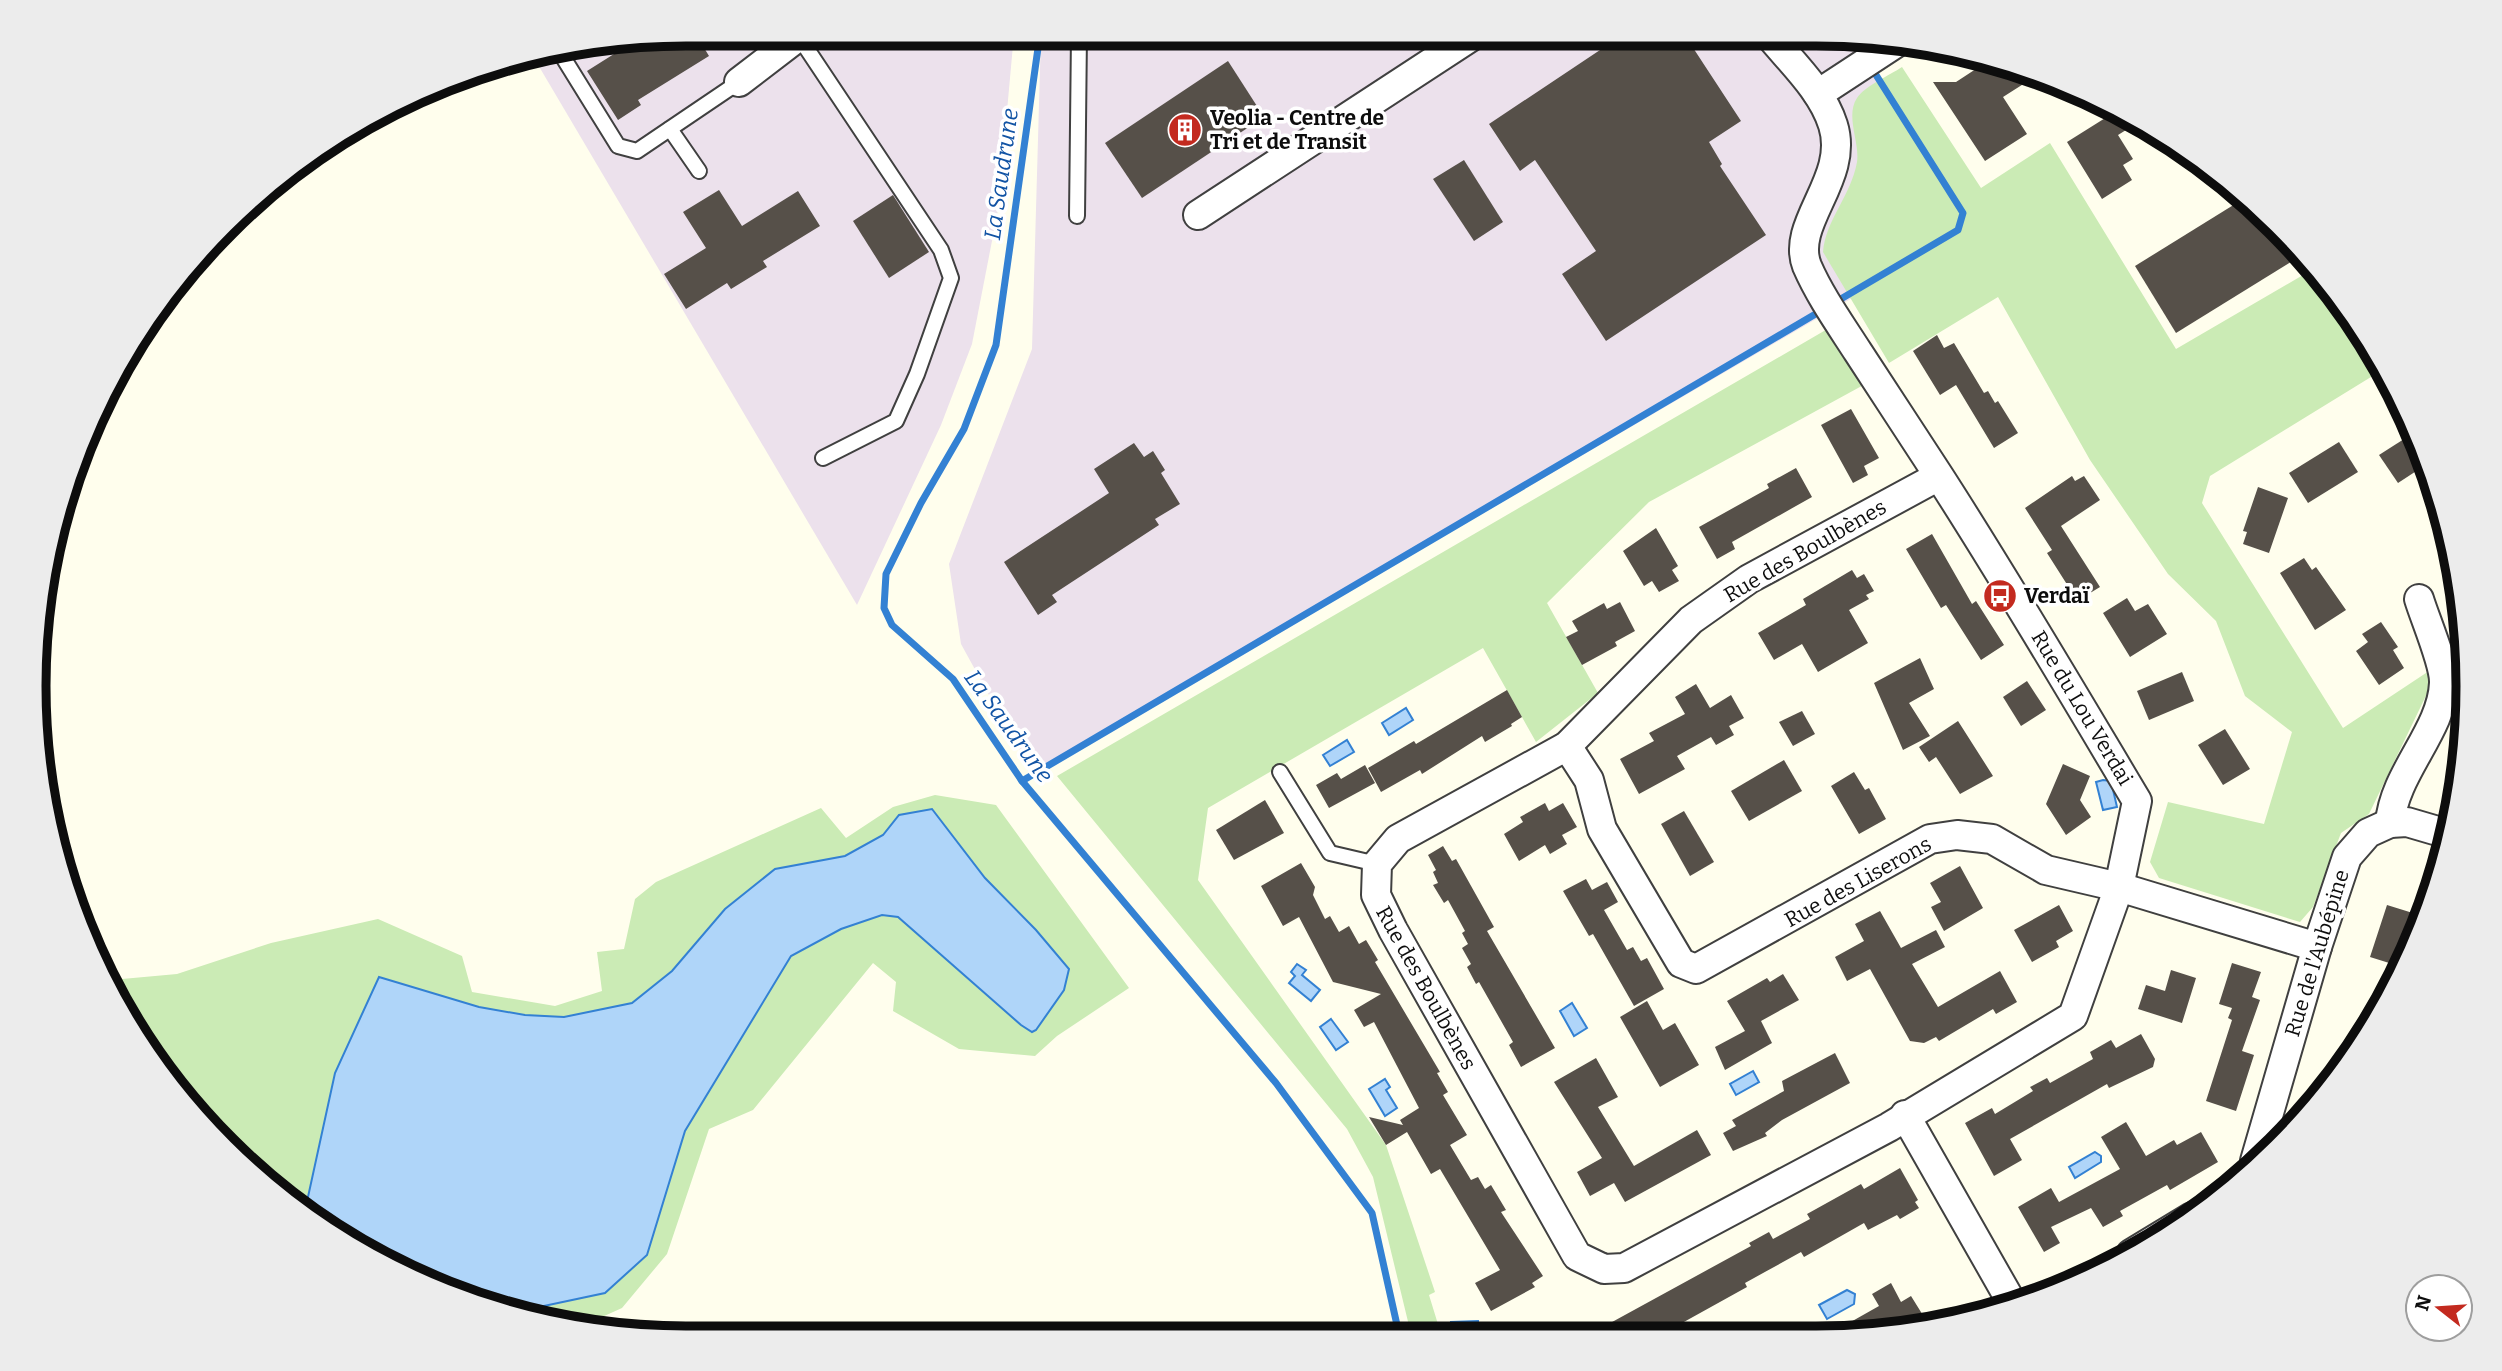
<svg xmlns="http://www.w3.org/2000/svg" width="2502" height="1371" font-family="Bitter,serif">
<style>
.industrial{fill:#ece1ec}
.green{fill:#cbebb5}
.water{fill:#afd5f9;stroke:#3381d3;stroke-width:2}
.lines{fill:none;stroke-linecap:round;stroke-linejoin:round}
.stream{stroke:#3381d3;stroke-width:7}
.building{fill:#565049}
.service-casing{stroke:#404040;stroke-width:18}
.minor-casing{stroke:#404040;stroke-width:32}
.service{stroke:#fff;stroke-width:14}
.minor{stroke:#fff;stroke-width:28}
.labels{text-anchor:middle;stroke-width:7;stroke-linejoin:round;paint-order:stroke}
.poi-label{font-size:21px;font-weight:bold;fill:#0d0d0d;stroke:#fff;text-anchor:start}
.street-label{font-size:21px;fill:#0d0d0d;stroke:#fff}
.water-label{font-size:23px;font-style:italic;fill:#1153a4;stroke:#fff}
.rim{fill:none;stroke:#0d0d0d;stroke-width:9}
</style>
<rect width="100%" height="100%" fill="#fffeed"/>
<!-- industrial -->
<g class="industrial">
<path d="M 686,33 L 1014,34 L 998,210 L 972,344 L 941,425 L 857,605 L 534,58 Z"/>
<path d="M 1041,34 L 1861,35 L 1853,40 L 1964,233 L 1033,775 L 961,644 L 949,564 L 1032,349 Z"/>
</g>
<!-- green -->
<g class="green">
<path d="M 1902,67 L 1981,188 L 2050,143 L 2176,349 L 2315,268 L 2334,288 L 2384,369 L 2210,476 L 2202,503 L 2343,728 L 2429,671 L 2435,677 L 2369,814 L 2341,833 L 2313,907 L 2300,922 L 2159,878 L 2150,862 L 2168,802 L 2264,824 L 2292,732 L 2245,696 L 2216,621 L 2168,574 L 2090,460 L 1998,297 L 1889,363 L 1823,252 C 1826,219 1851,196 1857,162 C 1860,142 1845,116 1857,98 C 1865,86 1890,75 1902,67 Z"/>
<path d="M 1836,324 L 1869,382 L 1649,502 L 1547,603 L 1598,693 L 1536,742 L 1483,648 L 1208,808 L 1198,880 L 1386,1145 L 1435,1292 L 1429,1295 L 1441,1334 L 1411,1334 L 1373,1177 L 1347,1129 L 1057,776 Z"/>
<path d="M 935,795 L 996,805 L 1129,988 L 1057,1036 L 1035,1056 L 959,1049 L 893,1011 L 896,982 L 873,963 L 753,1110 L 709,1129 L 667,1254 L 622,1308 L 582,1326 L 516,1315 L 360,1251 L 195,1116 L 111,980 L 177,974 L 271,943 L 378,919 L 462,956 L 472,992 L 555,1006 L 602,991 L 597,952 L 624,949 L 635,899 L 656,882 L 821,808 L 846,838 L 893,807 Z"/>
</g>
<!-- water -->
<g class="water">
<path d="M 1406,708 L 1413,720 L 1389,735 L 1382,723 Z"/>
<path d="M 1347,740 L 1354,752 L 1330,766 L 1323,755 Z"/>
<path d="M 2103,780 L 2111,781 L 2117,807 L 2103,810 L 2096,782 Z"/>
<path d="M 932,809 L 985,878 L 1036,930 L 1069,969 L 1064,990 L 1036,1030 L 1032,1032 L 1021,1025 L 898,917 L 882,915 L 841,929 L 791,956 L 685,1131 L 647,1255 L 605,1293 L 511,1313 L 360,1251 L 306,1206 L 335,1073 L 379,977 L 479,1007 L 525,1015 L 564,1017 L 632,1003 L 672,971 L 725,909 L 775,869 L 845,856 L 883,835 L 899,815 Z"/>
<path d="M 1297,964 L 1306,970 L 1302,975 L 1320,990 L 1311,1001 L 1289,983 L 1295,976 L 1291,972 Z"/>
<path d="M 1572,1003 L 1587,1028 L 1574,1036 L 1560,1011 Z"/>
<path d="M 1331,1019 L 1348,1042 L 1336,1050 L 1320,1027 Z"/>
<path d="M 1753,1071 L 1759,1082 L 1736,1095 L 1730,1084 Z"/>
<path d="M 1385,1079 L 1390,1087 L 1386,1090 L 1397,1108 L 1385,1116 L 1369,1089 Z"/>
<path d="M 2095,1152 L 2101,1156 L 2101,1162 L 2075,1178 L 2069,1167 Z"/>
<path d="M 1847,1290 L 1855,1294 L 1854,1304 L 1827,1319 L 1819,1305 Z"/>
<path d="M 1478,1321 L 1479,1334 L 1452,1334 L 1451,1322 Z"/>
</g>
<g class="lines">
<!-- stream -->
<g class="stream">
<path d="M 1040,34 L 996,345 L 964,429 L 921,503 L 886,574 L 884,608 L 892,625 L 953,679 L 1022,781 L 1276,1083 L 1372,1213 L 1399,1334"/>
<path d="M 1851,35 L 1865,57"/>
<path d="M 1834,303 L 1958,230 L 1963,213 L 1871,67"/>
<path d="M 1022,781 L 1824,309"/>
</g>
</g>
<!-- building -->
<g class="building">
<path d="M 685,33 L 695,33 L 709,56 L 638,100 L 641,105 L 618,120 L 587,71 L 633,42 Z"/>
<path d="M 1624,34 L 1684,34 L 1741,121 L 1709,142 L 1722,164 L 1720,166 L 1766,235 L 1606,341 L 1562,274 L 1596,251 L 1535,160 L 1520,171 L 1489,124 Z"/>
<path d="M 1228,61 L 1264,117 L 1142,198 L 1105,143 Z"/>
<path d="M 2002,62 L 2036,76 L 2003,97 L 2027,134 L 1985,161 L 1933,82 L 1956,82 L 1982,65 L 1987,72 Z"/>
<path d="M 2118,110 L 2142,120 L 2118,135 L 2133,159 L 2123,165 L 2132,180 L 2102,199 L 2067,142 Z"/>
<path d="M 1464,160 L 1503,222 L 1474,241 L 1433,179 Z"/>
<path d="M 719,190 L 742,226 L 798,191 L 820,226 L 763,261 L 767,267 L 731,289 L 727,283 L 686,309 L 664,274 L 706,248 L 683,212 Z"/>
<path d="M 893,195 L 929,252 L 889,278 L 853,221 Z"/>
<path d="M 2248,196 L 2302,255 L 2176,333 L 2135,266 Z"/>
<path d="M 1937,335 L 1944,348 L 1954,343 L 1984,393 L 1988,391 L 1995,403 L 1998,401 L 2018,433 L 1994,448 L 1956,385 L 1940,395 L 1913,351 Z"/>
<path d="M 1851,409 L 1879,458 L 1864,466 L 1868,475 L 1853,483 L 1821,425 Z"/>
<path d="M 2415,432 L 2427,464 L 2398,483 L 2379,455 Z"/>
<path d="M 2339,442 L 2358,472 L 2308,503 L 2289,473 Z"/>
<path d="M 1134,443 L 1144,457 L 1153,451 L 1165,470 L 1161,473 L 1180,504 L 1155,519 L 1159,525 L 1052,595 L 1057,602 L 1038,615 L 1004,562 L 1109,493 L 1094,469 Z"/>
<path d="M 1796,468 L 1812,497 L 1732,542 L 1735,549 L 1717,559 L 1699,527 L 1769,488 L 1767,484 Z"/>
<path d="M 2072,476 L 2075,481 L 2084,476 L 2100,500 L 2061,526 L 2100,587 L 2072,604 L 2063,589 L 2068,586 L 2047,553 L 2052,550 L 2025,508 Z"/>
<path d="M 2258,487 L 2288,498 L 2269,553 L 2243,544 L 2247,532 L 2243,531 Z"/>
<path d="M 1656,528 L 1678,566 L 1672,570 L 1679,581 L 1659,592 L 1652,581 L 1644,586 L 1623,551 Z"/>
<path d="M 1932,534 L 1972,604 L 1976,601 L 2004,645 L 1981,660 L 1946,605 L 1941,608 L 1906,549 Z"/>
<path d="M 2304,558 L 2312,570 L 2316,567 L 2346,610 L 2315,630 L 2280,573 Z"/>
<path d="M 1852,570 L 1857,578 L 1864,574 L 1874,591 L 1866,595 L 1869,599 L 1849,610 L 1868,643 L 1818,672 L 1802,644 L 1774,660 L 1758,633 L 1806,605 L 1803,599 Z"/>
<path d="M 2127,598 L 2135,611 L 2148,604 L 2167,634 L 2130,657 L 2103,613 Z"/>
<path d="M 1620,602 L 1635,631 L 1615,642 L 1617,646 L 1582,665 L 1566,637 L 1578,631 L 1572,621 L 1604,603 L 1607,609 Z"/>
<path d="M 2381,622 L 2398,647 L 2393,650 L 2404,668 L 2379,685 L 2356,651 L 2368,642 L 2362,634 Z"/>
<path d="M 1920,658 L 1934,689 L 1909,703 L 1930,736 L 1903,750 L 1874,683 Z"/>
<path d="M 2182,672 L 2194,701 L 2149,720 L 2137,691 Z"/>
<path d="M 2027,681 L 2046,710 L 2021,726 L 2003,697 Z"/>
<path d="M 1696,684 L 1710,708 L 1731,695 L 1744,718 L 1729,726 L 1734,735 L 1716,745 L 1711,737 L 1677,756 L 1685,769 L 1639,794 L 1620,759 L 1654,741 L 1649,733 L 1685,714 L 1675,697 Z"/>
<path d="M 1507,690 L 1522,717 L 1511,724 L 1512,726 L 1485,742 L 1482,736 L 1422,774 L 1420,770 L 1381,792 L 1368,768 L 1414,741 L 1416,744 Z"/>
<path d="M 1802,711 L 1815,734 L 1793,746 L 1779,722 Z"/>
<path d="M 1958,721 L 1993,776 L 1960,794 L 1936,757 L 1929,762 L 1919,747 Z"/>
<path d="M 2225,729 L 2250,769 L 2223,785 L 2198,745 Z"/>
<path d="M 1784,760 L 1802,791 L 1749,821 L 1731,791 Z"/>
<path d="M 2063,764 L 2090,776 L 2080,800 L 2091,817 L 2066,835 L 2046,804 Z"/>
<path d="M 1365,765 L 1375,783 L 1329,808 L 1316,785 L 1337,773 L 1341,779 Z"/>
<path d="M 1854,772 L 1865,790 L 1869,788 L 1886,819 L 1859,834 L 1831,786 Z"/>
<path d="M 1265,800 L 1284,833 L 1234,860 L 1216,830 Z"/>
<path d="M 1545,803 L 1549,811 L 1563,803 L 1577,827 L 1562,835 L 1567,844 L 1550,854 L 1545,845 L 1519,861 L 1504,834 L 1523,822 L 1520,817 Z"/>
<path d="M 1684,811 L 1714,862 L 1690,876 L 1661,824 Z"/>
<path d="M 1443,846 L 1452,861 L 1456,859 L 1494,927 L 1487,931 L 1555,1048 L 1521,1067 L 1509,1045 L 1513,1042 L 1479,982 L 1476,984 L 1467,967 L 1471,964 L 1462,948 L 1468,944 L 1462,933 L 1465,931 L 1448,900 L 1444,903 L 1433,885 L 1438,883 L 1433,872 L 1436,870 L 1428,855 Z"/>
<path d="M 1301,863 L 1315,887 L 1313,895 L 1325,919 L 1330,916 L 1339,932 L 1349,926 L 1359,944 L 1366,940 L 1378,960 L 1375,962 L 1440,1072 L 1437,1073 L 1448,1092 L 1443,1095 L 1467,1135 L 1450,1145 L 1471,1180 L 1478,1177 L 1485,1189 L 1491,1185 L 1506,1210 L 1501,1212 L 1543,1276 L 1532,1283 L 1535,1287 L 1491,1311 L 1475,1283 L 1500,1270 L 1440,1169 L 1431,1174 L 1407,1132 L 1386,1145 L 1369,1117 L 1403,1125 L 1400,1120 L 1419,1108 L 1374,1022 L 1364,1027 L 1354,1010 L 1381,994 L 1333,982 L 1299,917 L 1283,926 L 1261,886 Z"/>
<path d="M 1960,866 L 1983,908 L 1944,931 L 1931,907 L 1941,902 L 1930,883 Z"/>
<path d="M 1586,879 L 1592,890 L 1607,882 L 1618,902 L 1604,910 L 1627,950 L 1633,947 L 1641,961 L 1647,958 L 1664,989 L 1634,1006 L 1593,934 L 1589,936 L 1563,891 Z"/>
<path d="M 2059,905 L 2073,931 L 2056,941 L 2059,947 L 2032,962 L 2014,930 Z"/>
<path d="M 2387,905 L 2416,914 L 2413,923 L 2419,925 L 2402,967 L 2370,957 Z"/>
<path d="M 1880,911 L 1901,948 L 1936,930 L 1945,947 L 1912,964 L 1938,1007 L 2000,971 L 2017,1002 L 1996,1014 L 1993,1009 L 1939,1041 L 1936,1037 L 1924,1043 L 1910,1041 L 1870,969 L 1847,981 L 1835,957 L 1864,941 L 1855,924 Z"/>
<path d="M 2232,963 L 2261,972 L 2252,997 L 2260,1000 L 2242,1051 L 2254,1055 L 2236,1111 L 2206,1101 L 2232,1020 L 2228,1018 L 2232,1008 L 2219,1004 Z"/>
<path d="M 2171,970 L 2196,978 L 2182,1023 L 2138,1009 L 2146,985 L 2165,991 Z"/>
<path d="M 1783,974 L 1799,1000 L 1761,1021 L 1772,1043 L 1725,1070 L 1715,1047 L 1745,1031 L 1727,1001 L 1767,978 L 1770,982 Z"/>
<path d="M 1647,1001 L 1663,1030 L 1675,1023 L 1699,1065 L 1660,1087 L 1620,1017 Z"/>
<path d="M 2141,1034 L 2155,1059 L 2153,1067 L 2109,1088 L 2107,1084 L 2010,1139 L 2022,1160 L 1994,1176 L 1965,1123 L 1992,1108 L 1995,1114 L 2033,1091 L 2030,1087 L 2047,1078 L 2050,1083 L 2093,1059 L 2090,1052 L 2111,1040 L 2116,1048 Z"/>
<path d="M 1835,1053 L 1850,1083 L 1782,1120 L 1765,1133 L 1767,1136 L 1733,1151 L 1723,1133 L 1736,1126 L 1732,1120 L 1784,1091 L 1782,1081 Z"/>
<path d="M 1596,1058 L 1618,1097 L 1598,1107 L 1634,1166 L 1697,1130 L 1711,1155 L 1625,1202 L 1614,1183 L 1590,1196 L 1577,1172 L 1602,1158 L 1554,1082 Z"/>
<path d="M 2126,1122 L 2146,1156 L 2174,1140 L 2177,1145 L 2201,1132 L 2218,1162 L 2170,1190 L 2167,1185 L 2120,1211 L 2123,1216 L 2103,1227 L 2091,1208 L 2051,1227 L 2060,1243 L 2044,1252 L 2018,1207 L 2051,1188 L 2059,1202 L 2120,1169 L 2101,1137 Z"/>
<path d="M 1900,1168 L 1918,1200 L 1915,1202 L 1919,1208 L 1900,1219 L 1897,1215 L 1868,1230 L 1864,1223 L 1804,1257 L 1801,1252 L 1745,1283 L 1747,1287 L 1664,1333 L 1592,1333 L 1751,1246 L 1749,1243 L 1769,1232 L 1773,1239 L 1810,1219 L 1807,1214 L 1861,1184 L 1864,1189 Z"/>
<path d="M 1891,1283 L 1901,1302 L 1911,1296 L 1929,1325 L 1901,1332 L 1833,1332 L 1879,1306 L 1872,1294 Z"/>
</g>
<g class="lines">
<!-- service casing -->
<g class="service-casing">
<g id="service">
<path d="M 799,37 L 941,250 L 951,278 L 917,374 L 896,421 L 823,458"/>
<path d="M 561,54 L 618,146 L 637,151 L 739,82"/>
<path d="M 670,129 L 699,171"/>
<path d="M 1077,216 L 1079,34"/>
<path d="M 1280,772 L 1330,853 L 1377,864"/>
</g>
</g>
<!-- minor casing -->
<g class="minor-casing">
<g id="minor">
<path d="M 1769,35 C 1791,62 1822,90 1833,125 C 1850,179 1790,223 1807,266 C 1820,296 1840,324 1858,352 C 1885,393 1912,435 1939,476 C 2008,583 2072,692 2137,801 L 2119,887 L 2073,1016 L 1889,1127 L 1624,1268 L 1604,1269 L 1577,1256 L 1393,930 L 1376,895 L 1377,864 L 1398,839 L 1567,746 L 1691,620 L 1749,579 L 1939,476"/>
<path d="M 739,82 L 803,33"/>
<path d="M 1818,94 L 1899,41"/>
<path d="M 1198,215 L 1475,34"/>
<path d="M 1567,746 L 1589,780 L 1602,829 L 1681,963 L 1696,969 L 1930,839 L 1957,835 L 1992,839 L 2046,870 L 2119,887 L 2317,947"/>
<path d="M 2390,823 C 2394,773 2442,731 2444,683 C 2445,665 2425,619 2419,599"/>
<path d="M 1905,1115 L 2012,1303"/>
<path d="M 2255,1161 L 2317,947 L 2347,857 L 2368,833 L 2390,823 L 2407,822 L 2448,834"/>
<path d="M 2131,1254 L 2192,1217"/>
</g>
</g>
<!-- service -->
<use href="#service" class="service"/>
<!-- minor -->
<use href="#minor" class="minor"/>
</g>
<!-- icons -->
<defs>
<g id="building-disc" transform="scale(1.75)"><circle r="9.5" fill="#c32a1f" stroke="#fff"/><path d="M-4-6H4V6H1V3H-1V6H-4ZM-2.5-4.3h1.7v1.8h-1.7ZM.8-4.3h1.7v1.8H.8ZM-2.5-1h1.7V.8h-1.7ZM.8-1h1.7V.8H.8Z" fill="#fff"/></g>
<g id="bus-disc" transform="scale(1.75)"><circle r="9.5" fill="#c32a1f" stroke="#fff"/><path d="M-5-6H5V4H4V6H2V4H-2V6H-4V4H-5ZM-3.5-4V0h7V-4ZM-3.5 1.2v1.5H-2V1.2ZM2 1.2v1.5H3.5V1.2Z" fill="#fff"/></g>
</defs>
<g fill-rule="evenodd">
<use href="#building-disc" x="1185" y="130"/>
<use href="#bus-disc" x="2000" y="596"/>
</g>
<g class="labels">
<!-- poi labels -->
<g class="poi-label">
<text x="1210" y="125">Veolia - Centre de<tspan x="1210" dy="24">Tri et de Transit</tspan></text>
<text x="2024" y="603">Verdaï</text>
</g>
<!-- street labels -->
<g class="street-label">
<text transform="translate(1805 551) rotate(-30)" y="7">Rue des Boulbènes</text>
<text transform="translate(2082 708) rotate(59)" y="7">Rue du Lou Verdai</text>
<text transform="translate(1858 882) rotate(-29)" y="7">Rue des Liserons</text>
<text transform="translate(2317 953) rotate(-73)" y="7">Rue de l'Aubépine</text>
<text transform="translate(1426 988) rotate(61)" y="7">Rue des Boulbènes</text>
</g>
<!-- water labels -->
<g class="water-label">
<text transform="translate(1001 174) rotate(-82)" y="8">La Saudrune</text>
<text transform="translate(1009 726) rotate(54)" y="8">La Saudrune</text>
</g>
</g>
<!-- crop -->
<path d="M0 0H2502V1371H0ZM686 46H1816A640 640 0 0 1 2456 686V686A640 640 0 0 1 1816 1326H686A640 640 0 0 1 46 686V686A640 640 0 0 1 686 46Z" fill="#ececec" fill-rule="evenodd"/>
<path class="rim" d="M686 46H1816A640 640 0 0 1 2456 686V686A640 640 0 0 1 1816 1326H686A640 640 0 0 1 46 686V686A640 640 0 0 1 686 46Z"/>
<!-- north arrow -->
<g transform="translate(2439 1308) rotate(287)"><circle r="33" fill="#ffffff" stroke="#9e9e9e" stroke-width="2"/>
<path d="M0-5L12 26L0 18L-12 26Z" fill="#c32a1f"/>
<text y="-10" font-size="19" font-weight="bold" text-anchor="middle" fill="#0d0d0d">N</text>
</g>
</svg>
